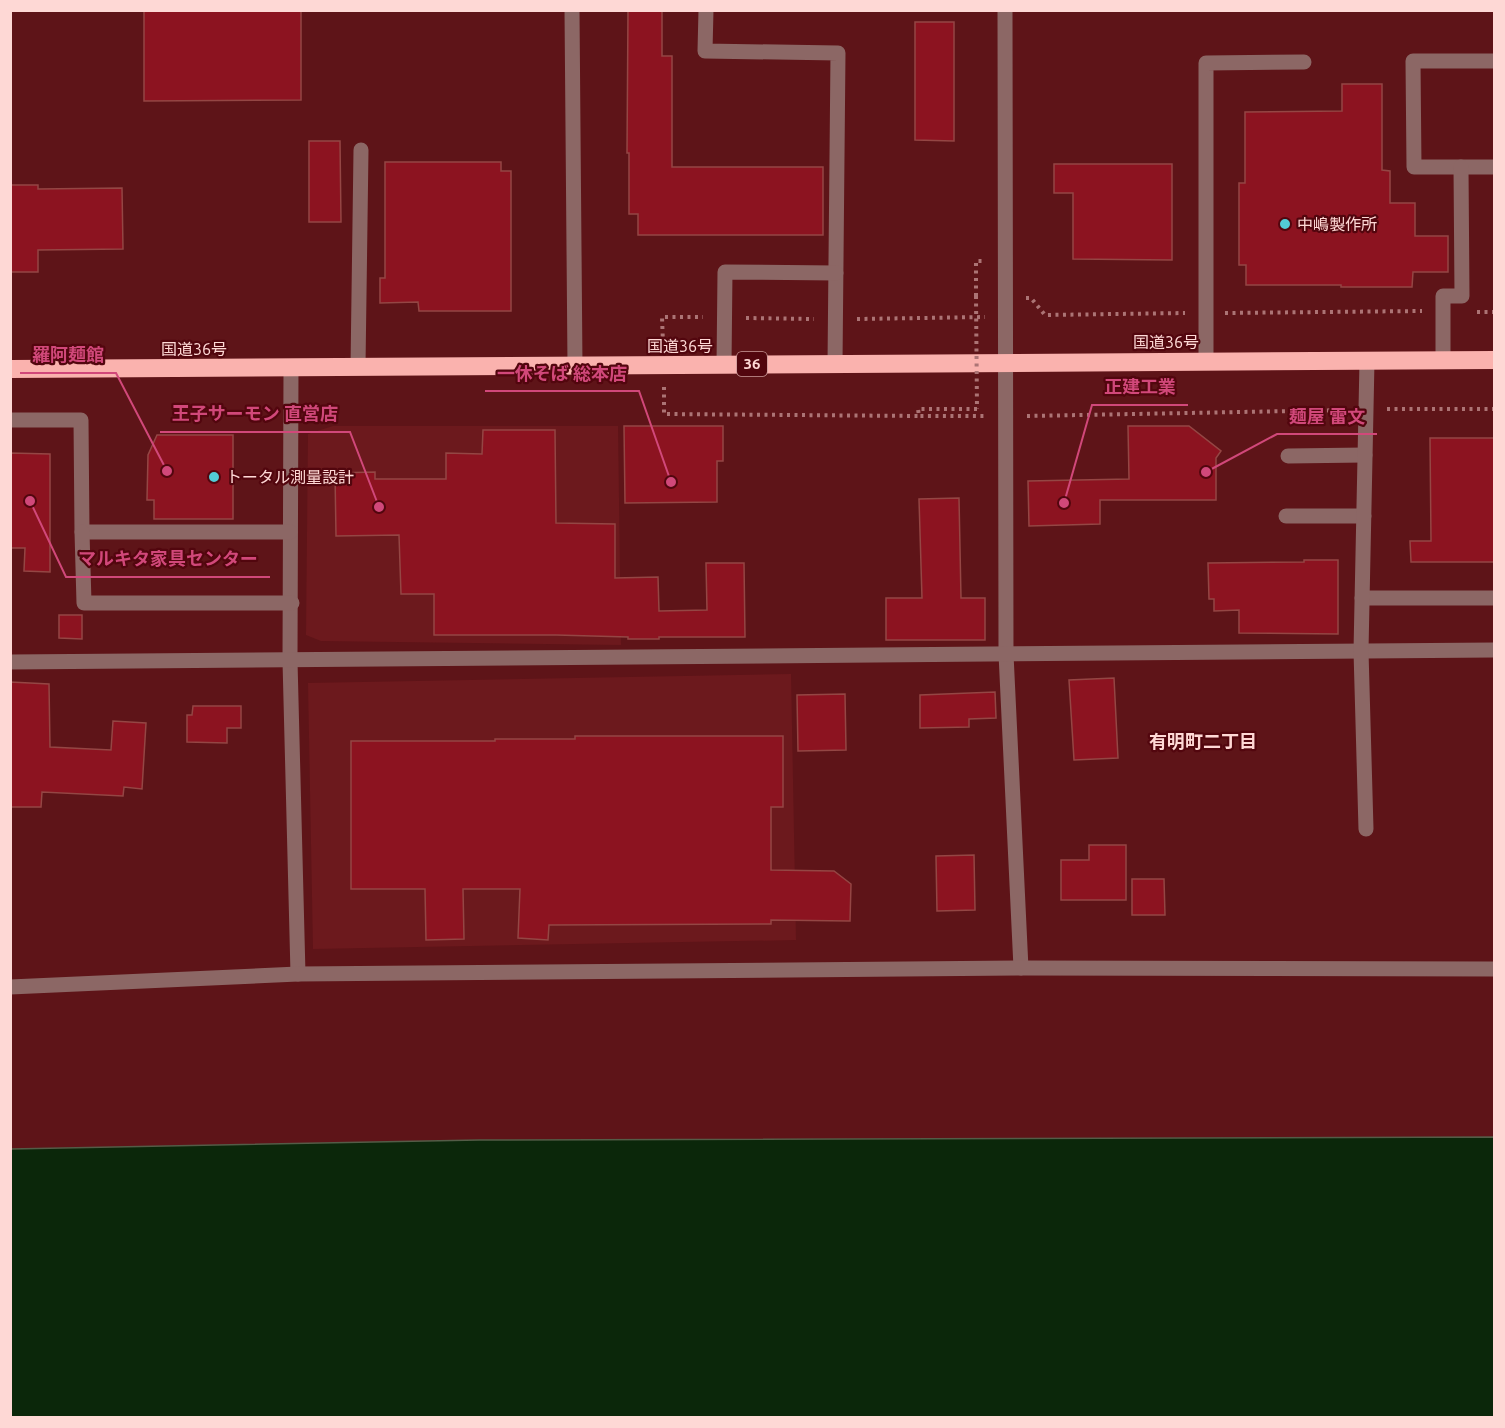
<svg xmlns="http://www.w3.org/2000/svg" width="1505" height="1428" font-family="Ubuntu,'Noto Sans JP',sans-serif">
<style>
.built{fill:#6c191d}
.water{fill:#0b270a;stroke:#545c47;stroke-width:1.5}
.building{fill:#8c1320;stroke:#944644;stroke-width:1.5}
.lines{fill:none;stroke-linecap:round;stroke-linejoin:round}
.path{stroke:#ac7475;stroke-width:4;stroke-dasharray:3 4.5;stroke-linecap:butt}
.minor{stroke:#8c6765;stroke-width:15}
.highway{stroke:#fab2ae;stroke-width:18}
.path-bridge{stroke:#ac7475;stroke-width:4;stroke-dasharray:3 4.5;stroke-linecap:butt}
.poi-dot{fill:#52ccd6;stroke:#52060e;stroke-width:2}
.labels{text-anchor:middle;stroke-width:4.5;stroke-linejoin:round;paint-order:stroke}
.shield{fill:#52060e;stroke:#ca9999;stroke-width:1.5}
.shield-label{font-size:15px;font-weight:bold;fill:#fed8d5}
.poi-label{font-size:16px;fill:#fed8d5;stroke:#52060e;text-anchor:start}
.street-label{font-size:16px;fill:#fed8d5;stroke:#52060e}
.neighbourhood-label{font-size:18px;font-weight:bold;fill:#fed8d5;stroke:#52060e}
.leader{fill:none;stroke:#d1487a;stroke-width:2}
.callout-dot{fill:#d1487a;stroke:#52060e;stroke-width:2}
.callout-label{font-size:18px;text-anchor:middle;font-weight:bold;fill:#d1487a;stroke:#52060e;stroke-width:4.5;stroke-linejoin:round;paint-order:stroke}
</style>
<rect width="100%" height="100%" fill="#5e1418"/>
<!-- built -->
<g class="built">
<path d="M 333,426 L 618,426 L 621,645 L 321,641 L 306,635 L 308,434 Z"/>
<path d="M 791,674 L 796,940 L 313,949 L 308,683 Z"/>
</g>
<!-- water -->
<path class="water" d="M 1494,1137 L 1494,1417 L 11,1417 L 11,1149 L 479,1140 Z"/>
<!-- building -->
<g class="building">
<path d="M 144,10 L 301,10 L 301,100 L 144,101 Z"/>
<path d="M 628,10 L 662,10 L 662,56 L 672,56 L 672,167 L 823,167 L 823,235 L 638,235 L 638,214 L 629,214 L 629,153 L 627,153 Z"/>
<path d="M 915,22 L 954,22 L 954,141 L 915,140 Z"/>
<path d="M 1342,84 L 1382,84 L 1382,170 L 1390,171 L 1390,203 L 1415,203 L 1415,236 L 1448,236 L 1448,272 L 1413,272 L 1412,287 L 1341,287 L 1341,285 L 1246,285 L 1246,265 L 1239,265 L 1239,183 L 1245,183 L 1245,112 L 1342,111 Z"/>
<path d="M 309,141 L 340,141 L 341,222 L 309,222 Z"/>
<path d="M 385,162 L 501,162 L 501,171 L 511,171 L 511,311 L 419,311 L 418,302 L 380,303 L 380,278 L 385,278 Z"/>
<path d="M 1054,164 L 1172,164 L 1172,260 L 1073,259 L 1073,193 L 1054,193 Z"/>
<path d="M 10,185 L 38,185 L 38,189 L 122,188 L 123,249 L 38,250 L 38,272 L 10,272 Z"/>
<path d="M 624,426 L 723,426 L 723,461 L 717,461 L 717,502 L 625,503 Z"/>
<path d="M 1128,426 L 1189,426 L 1221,451 L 1216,458 L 1216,500 L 1100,500 L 1100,524 L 1029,526 L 1028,481 L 1129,479 Z"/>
<path d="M 483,430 L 555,430 L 556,523 L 615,524 L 615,578 L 658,577 L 659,611 L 707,610 L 706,563 L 744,563 L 745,637 L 659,637 L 659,639 L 628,639 L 628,637 L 556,635 L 434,635 L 434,594 L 401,594 L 399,535 L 336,536 L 335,473 L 375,472 L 375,479 L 446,479 L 446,453 L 482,454 Z"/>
<path d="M 157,435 L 233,435 L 233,519 L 154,519 L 154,500 L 147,500 L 148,455 Z"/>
<path d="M 1430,438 L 1494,438 L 1494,562 L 1411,562 L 1410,541 L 1431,541 Z"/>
<path d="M 10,453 L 50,454 L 50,572 L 24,571 L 25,548 L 10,548 Z"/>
<path d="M 959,498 L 961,598 L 985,598 L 985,640 L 886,640 L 886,598 L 922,598 L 919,499 Z"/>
<path d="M 1304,560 L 1338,560 L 1338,634 L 1239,633 L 1239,610 L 1214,611 L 1214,599 L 1209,599 L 1208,563 L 1304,562 Z"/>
<path d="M 59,615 L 82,615 L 82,639 L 59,638 Z"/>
<path d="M 1114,678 L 1118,758 L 1074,760 L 1069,680 Z"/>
<path d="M 10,682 L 49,684 L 50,747 L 111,750 L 113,721 L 146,723 L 142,789 L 124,787 L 123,796 L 42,792 L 41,807 L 10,807 Z"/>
<path d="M 995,692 L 996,718 L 969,719 L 969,727 L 920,728 L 920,695 Z"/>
<path d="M 845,694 L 846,750 L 798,751 L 797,695 Z"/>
<path d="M 193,706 L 241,706 L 241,728 L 227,728 L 227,743 L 187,742 L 187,715 L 192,715 Z"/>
<path d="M 575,736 L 783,736 L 783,807 L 771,807 L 771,870 L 834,871 L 851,884 L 850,921 L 771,920 L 771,924 L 549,925 L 548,940 L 518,938 L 520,889 L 463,889 L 464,939 L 426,940 L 425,889 L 351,889 L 351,741 L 495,741 L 495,739 L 575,739 Z"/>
<path d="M 1089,845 L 1126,845 L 1126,900 L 1061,900 L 1061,860 L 1089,860 Z"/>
<path d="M 974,855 L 975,910 L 937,911 L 936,856 Z"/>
<path d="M 1132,879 L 1164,879 L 1165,915 L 1132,915 Z"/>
</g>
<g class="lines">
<!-- path -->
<g class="path">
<path d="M 976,296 L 976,261 L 982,261"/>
<path d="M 1026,298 L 1031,298 L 1045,315 L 1185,313"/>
<path d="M 1477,312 L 1494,312"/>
<path d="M 1225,313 L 1422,311"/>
<path d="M 746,318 L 814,319"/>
<path d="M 857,319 L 985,317"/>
<path d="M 663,344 L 662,317 L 703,317"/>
<path d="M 664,387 L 664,414 L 919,416"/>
<path d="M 977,409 L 918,409 L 919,416 L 984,416"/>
<path d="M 1387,409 L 1494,409"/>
<path d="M 1027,416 L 1347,410"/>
</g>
<!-- minor -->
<g class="minor">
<path d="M 572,10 L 575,366"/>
<path d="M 706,10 L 705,51 L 838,53 L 835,364"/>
<path d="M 1005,10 L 1006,654 L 1021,968"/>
<path d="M 1494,61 L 1413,61 L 1414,167 L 1494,167"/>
<path d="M 1443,360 L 1443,296 L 1462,296 L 1461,167"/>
<path d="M 1206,361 L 1206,63 L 1304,62"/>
<path d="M 724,365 L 725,272 L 836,273"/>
<path d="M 358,367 L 361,150"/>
<path d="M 291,368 L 290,661 L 298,974"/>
<path d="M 10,420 L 81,420 L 82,532 L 290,532"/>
<path d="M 1288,456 L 1365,455"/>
<path d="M 1286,516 L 1364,516"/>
<path d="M 82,532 L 84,603 L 292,603"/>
<path d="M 1362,598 L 1494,598"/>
<path d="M 10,662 L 1494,650"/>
<path d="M 1366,829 L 1361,651 L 1367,361"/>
<path d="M 10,987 L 298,974 L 1021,968 L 1494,969"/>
</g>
<!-- highway -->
<path class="highway" d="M 10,369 L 1494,360"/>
<!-- path-bridge -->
<path class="path-bridge" d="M 976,296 L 977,409"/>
</g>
<!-- markers -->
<g class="poi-dot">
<circle cx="1285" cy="224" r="6"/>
<circle cx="214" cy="477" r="6"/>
</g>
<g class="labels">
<!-- shield labels -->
<rect class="shield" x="737" y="352" width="30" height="24" rx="4.5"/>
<g class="shield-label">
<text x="752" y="369">36</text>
</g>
<!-- poi labels -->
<g class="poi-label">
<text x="1297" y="230">中嶋製作所</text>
<text x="226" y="483">トータル測量設計</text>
</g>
<!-- street labels -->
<g class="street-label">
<text x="1166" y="348">国道36号</text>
<text x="680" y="352">国道36号</text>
<text x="194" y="355">国道36号</text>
</g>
<!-- neighbourhood labels -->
<g class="neighbourhood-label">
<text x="1203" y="748">有明町二丁目</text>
</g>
</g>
<!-- callouts -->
<path class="leader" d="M167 471L116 373H20M671 482L639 391H485M1064 503L1092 405H1188M379 507L350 432H160M1206 472L1277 434H1377M30 501L66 577H270"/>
<g class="callout-dot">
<circle cx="167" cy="471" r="6"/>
<circle cx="671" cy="482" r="6"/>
<circle cx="1064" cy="503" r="6"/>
<circle cx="379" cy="507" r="6"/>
<circle cx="1206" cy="472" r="6"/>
<circle cx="30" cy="501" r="6"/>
</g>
<g class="callout-label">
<text x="68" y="361">羅阿麺館</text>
<text x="562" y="380">一休そば 総本店</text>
<text x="1140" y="393">正建工業</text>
<text x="255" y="420">王子サーモン 直営店</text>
<text x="1327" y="423">麺屋 雷文</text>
<text x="168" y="565">マルキタ家具センター</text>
</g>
<!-- border -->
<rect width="1505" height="1428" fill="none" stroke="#fed8d5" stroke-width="24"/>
</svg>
